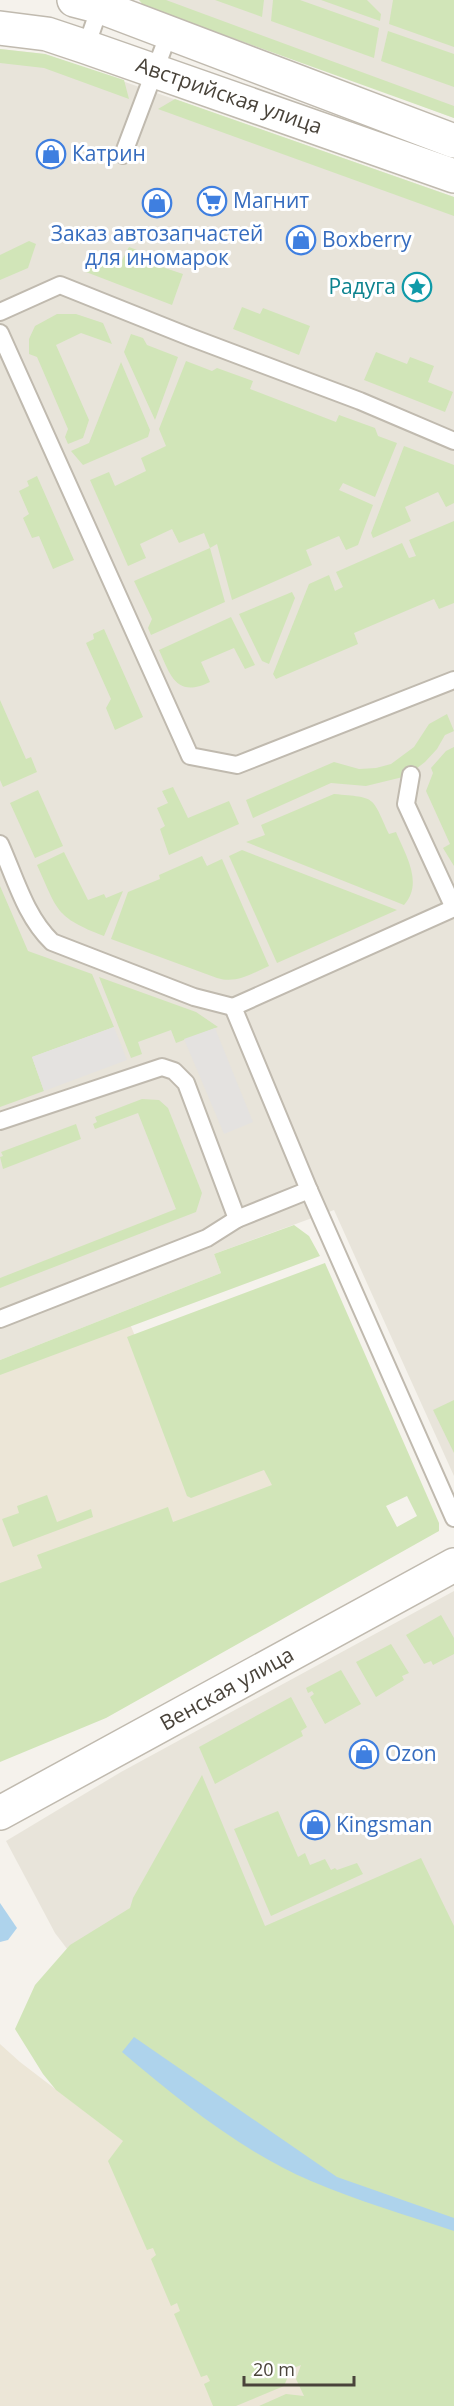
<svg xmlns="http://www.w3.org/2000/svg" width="454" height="2406" font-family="'Open Sans',sans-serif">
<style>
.residential{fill:#e8e4da}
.education{fill:#ece6d7}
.green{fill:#d1e5b8;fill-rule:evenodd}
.parking{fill:#e4e2e0}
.water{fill:#aed3ec}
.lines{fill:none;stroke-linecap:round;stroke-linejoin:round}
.service-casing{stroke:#c0baaf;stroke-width:20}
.minor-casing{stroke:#c0baaf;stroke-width:36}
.service{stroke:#fff;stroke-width:16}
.minor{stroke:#fff;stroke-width:33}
.labels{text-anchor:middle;stroke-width:6;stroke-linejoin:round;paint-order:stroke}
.street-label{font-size:21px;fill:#49433a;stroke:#fff}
.shop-label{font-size:21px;fill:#366cbe;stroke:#fff;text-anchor:start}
.culture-label{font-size:21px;fill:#0d838f;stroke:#fff;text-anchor:end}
</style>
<rect width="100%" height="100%" fill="#f5f2ec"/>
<!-- residential -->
<g class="residential">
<path d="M 139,0 L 454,0 L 454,118 Z"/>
<path d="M 0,49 L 45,54 L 454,197 L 454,1476 L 334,1210 L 214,1254 L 221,1273 L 0,1360 Z"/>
<path d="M 454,1591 L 454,2218 L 134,2037 L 55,1933 L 6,1841 L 121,1772 Z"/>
</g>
<!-- education -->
<g class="education">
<path d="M 130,1324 L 135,1336 L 342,1512 L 0,1689 L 0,1373 Z"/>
<path d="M 0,2044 L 20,2062 L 118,2137 L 278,2253 L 454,2406 L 0,2406 Z"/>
</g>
<!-- green -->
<g class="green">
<path d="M 139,0 L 166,0 L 454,106 L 454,118 L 144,6 Z"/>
<path d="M 215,0 L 264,0 L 262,17 Z"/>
<path d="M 273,0 L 300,0 L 379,28 L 374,58 L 271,21 Z"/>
<path d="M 321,0 L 367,0 L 381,14 L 380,21 Z"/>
<path d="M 393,0 L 454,0 L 454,47 L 389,24 Z"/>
<path d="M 388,31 L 454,54 L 454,87 L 381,61 Z"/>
<path d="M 0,49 L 45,54 L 124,80 L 129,99 L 44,68 L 0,63 Z"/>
<path d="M 175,99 L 454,197 L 454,216 L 158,109 Z"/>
<path d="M 29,241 L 36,244 L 28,268 L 0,280 L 0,255 Z"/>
<path d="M 129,247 L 153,256 L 150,263 L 183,274 L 172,305 L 86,272 L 94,252 L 121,262 Z"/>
<path d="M 242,307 L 260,314 L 263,308 L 310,326 L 299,355 L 233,329 Z"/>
<path d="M 57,314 L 76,314 L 103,323 L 112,344 L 81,333 L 56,345 L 89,420 L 83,438 L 68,444 L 65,437 L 68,429 L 37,357 L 29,354 L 29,339 L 35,326 Z"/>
<path d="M 131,334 L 143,338 L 147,345 L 178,357 L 155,420 L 124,352 Z"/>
<path d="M 376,352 L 407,364 L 410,357 L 434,366 L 428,382 L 453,392 L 445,412 L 364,380 Z"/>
<path d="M 186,361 L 212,371 L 217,368 L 253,381 L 250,389 L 336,422 L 339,415 L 375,428 L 378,436 L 397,443 L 375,497 L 343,483 L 339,490 L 373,505 L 358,545 L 346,550 L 339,536 L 306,550 L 312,565 L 232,600 L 217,544 L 210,548 L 225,602 L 151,635 L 148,628 L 152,619 L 134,581 L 210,548 L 204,533 L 179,543 L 172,529 L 140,544 L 146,558 L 128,566 L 90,480 L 109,472 L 115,486 L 146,471 L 141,458 L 166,446 L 159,429 Z"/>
<path d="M 121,362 L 150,430 L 148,437 L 83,465 L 71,451 L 89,443 Z"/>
<path d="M 404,446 L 454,465 L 454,503 L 446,507 L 438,492 L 405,507 L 411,521 L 373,538 L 371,533 Z"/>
<path d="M 37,476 L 74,560 L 53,569 L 39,536 L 32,538 L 23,518 L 29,514 L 19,491 L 29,486 L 27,481 Z"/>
<path d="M 454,521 L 454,603 L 439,609 L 434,599 L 354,633 L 358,644 L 276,679 L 273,674 L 309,584 L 329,575 L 335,591 L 343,587 L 336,572 L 402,543 L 409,558 L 416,556 L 409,540 Z"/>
<path d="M 292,592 L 295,598 L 269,664 L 262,661 L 239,614 Z"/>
<path d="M 231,617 L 255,665 L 245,669 L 234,648 L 201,662 L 210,682 C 177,698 171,677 159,650 Z"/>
<path d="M 104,629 L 143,717 L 115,730 L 106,708 L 111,699 L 86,643 L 94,639 L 93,634 Z"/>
<path d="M 0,700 L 26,759 L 31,757 L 37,772 L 3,787 L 0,780 Z"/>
<path d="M 447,714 L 454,731 L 445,735 L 437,749 L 425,762 L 407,776 L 366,786 L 331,783 L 253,818 L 246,800 L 334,762 L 359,769 L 376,768 L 391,764 L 414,747 L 429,724 Z"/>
<path d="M 454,747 L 454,866 L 443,848 L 450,844 L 426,791 L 433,773 L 431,768 L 446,751 Z"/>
<path d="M 173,787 L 188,818 L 229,801 L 239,824 L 169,855 L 160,829 L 165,826 L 157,808 L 168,803 L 162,791 Z"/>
<path d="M 38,790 L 63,846 L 35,858 L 10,803 Z"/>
<path d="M 334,794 C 377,798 371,795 389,834 L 396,832 C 405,854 424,883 404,905 L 246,842 L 265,835 L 261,825 Z"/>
<path d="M 242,850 L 397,910 L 277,963 L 229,856 Z"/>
<path d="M 64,852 L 88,900 L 104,894 L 106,898 L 123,891 L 104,936 C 55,917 58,911 37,865 Z"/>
<path d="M 202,856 L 207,866 L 222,859 L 269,966 C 251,974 236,984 217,978 L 111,939 L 128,892 L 160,879 L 159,875 Z"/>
<path d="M 0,886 L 28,951 L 92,974 L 114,1027 L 32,1057 L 44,1091 L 0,1107 Z"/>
<path d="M 99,977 L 196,1012 L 218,1027 L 176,1043 L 171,1030 L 138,1042 L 142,1054 L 131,1058 Z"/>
<path d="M 142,1099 L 159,1100 L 168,1108 L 202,1193 L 196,1212 L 0,1288 L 0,1278 L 176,1209 L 138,1113 L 95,1129 L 93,1124 L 97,1122 L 95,1117 Z"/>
<path d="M 76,1124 L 81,1139 L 3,1169 L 0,1157 L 3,1156 L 1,1152 Z"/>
<path d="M 294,1225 L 309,1236 L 320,1256 L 0,1375 L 0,1360 L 221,1273 L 214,1254 Z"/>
<path d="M 325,1263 L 439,1523 L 439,1531 L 106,1718 L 0,1762 L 0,1583 L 42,1568 L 37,1555 L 168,1507 L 173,1522 L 272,1485 L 264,1470 L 191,1498 L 187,1496 L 127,1337 ZM 407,1496 L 417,1516 L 397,1527 L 386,1506 Z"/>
<path d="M 454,1400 L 454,1453 L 433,1410 Z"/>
<path d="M 47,1495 L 57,1522 L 91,1509 L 93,1517 L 13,1547 L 2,1519 L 19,1513 L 17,1506 Z"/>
<path d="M 441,1615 L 454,1638 L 454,1654 L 433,1665 L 431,1661 L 424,1664 L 406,1635 Z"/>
<path d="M 391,1644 L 409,1673 L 402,1676 L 404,1680 L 376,1697 L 356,1662 Z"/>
<path d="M 341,1670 L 361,1704 L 325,1724 L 310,1697 L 314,1694 L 312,1691 L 308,1693 L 306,1688 Z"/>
<path d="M 291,1697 L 307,1727 L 301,1731 L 303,1736 L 215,1784 L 199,1747 Z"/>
<path d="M 202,1775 L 265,1926 L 421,1858 L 454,1926 L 454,2406 L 259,2406 L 286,2394 L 304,2396 L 296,2379 L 301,2365 L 291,2369 L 284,2386 L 236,2406 L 213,2406 L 204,2384 L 210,2381 L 207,2375 L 201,2377 L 174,2314 L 180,2311 L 177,2303 L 171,2306 L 151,2259 L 156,2255 L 153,2248 L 147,2250 L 108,2161 L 123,2141 L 56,2090 L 43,2074 L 15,2029 L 35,1985 L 70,1945 L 130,1908 L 133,1898 Z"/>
<path d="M 278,1811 L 298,1857 L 305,1853 L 310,1865 L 325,1859 L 331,1870 L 335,1868 L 337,1870 L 357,1863 L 363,1874 L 271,1916 L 234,1829 Z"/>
</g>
<!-- parking -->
<g class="parking">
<path d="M 114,1027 L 127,1060 L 44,1091 L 32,1057 Z"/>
<path d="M 215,1028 L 253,1122 L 224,1134 L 184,1039 Z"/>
</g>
<!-- water -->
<g class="water">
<path d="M 0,1903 L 17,1928 L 8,1940 L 0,1942 Z"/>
<path d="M 134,2037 L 337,2177 L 454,2218 L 454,2231 C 406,2215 358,2201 311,2181 C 241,2151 180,2101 122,2052 Z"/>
</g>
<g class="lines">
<!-- service casing -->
<g class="service-casing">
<g id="service">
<path d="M 86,47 L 102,1"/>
<path d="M 123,155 L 169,33"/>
<path d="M 0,312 L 60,285 L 190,337 L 360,401 L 454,441"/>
<path d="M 0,333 L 190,756 L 237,765 L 454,680"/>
<path d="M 411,775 L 406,804 L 454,908"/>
<path d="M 0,844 C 15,877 25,916 52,942 L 194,997 L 233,1007"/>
<path d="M 454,908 L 233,1007 L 309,1190 L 454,1518"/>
<path d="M 0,1121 L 162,1067 L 174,1071 L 186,1083 L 237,1219 L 309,1190"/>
<path d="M 0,1319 L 207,1238 L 237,1219"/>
</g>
</g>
<!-- minor casing -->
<g class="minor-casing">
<g id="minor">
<path d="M 74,0 L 101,7 L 454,141"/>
<path d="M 0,28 L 47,34 L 86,47 L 454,176"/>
<path d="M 0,1813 L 454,1565"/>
</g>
</g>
<!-- service -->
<use href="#service" class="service"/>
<!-- minor -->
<use href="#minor" class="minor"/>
</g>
<!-- icons -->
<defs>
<g id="shop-ring" transform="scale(1.5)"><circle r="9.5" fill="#fff" stroke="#3f7fe0" stroke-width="1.5"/><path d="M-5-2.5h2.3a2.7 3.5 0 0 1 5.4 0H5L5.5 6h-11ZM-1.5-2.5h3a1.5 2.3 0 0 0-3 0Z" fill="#3f7fe0"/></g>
<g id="supermarket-ring" transform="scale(1.5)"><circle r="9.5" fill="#fff" stroke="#3f7fe0" stroke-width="1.5"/><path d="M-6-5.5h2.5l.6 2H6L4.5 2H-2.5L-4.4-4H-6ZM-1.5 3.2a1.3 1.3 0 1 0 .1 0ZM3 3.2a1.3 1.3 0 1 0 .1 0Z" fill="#3f7fe0"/></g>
<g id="sight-ring" transform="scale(1.5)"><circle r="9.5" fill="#fff" stroke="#0f9aa8" stroke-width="1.5"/><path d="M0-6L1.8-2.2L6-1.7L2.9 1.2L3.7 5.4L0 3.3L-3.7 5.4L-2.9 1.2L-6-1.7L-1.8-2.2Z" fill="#0f9aa8"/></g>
</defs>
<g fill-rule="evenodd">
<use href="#shop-ring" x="51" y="154"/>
<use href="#supermarket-ring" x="212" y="201"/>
<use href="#shop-ring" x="157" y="203"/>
<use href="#shop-ring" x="301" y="240"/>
<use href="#sight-ring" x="417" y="287"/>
<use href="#shop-ring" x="364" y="1754"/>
<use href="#shop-ring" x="315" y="1825"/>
</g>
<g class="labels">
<!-- street labels -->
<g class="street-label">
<text transform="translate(229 96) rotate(19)" y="7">Австрийская улица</text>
<text transform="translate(227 1689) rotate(-29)" y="7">Венская улица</text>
</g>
<!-- shop labels -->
<g class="shop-label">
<text x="72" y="161">Катрин</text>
<text x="233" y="208">Магнит</text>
<text x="157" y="241" text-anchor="middle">Заказ автозапчастей<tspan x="157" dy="24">для иномарок</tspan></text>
<text x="322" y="247">Boxberry</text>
<text x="385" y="1761">Ozon</text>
<text x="336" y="1832">Kingsman</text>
</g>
<!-- culture labels -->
<g class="culture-label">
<text x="396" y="294">Радуга</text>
</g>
</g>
<!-- scale -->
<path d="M244 2376v9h110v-9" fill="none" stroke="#49433a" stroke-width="3"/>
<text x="253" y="2376" font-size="18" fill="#49433a" stroke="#ffffff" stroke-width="4.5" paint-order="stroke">20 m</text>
</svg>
